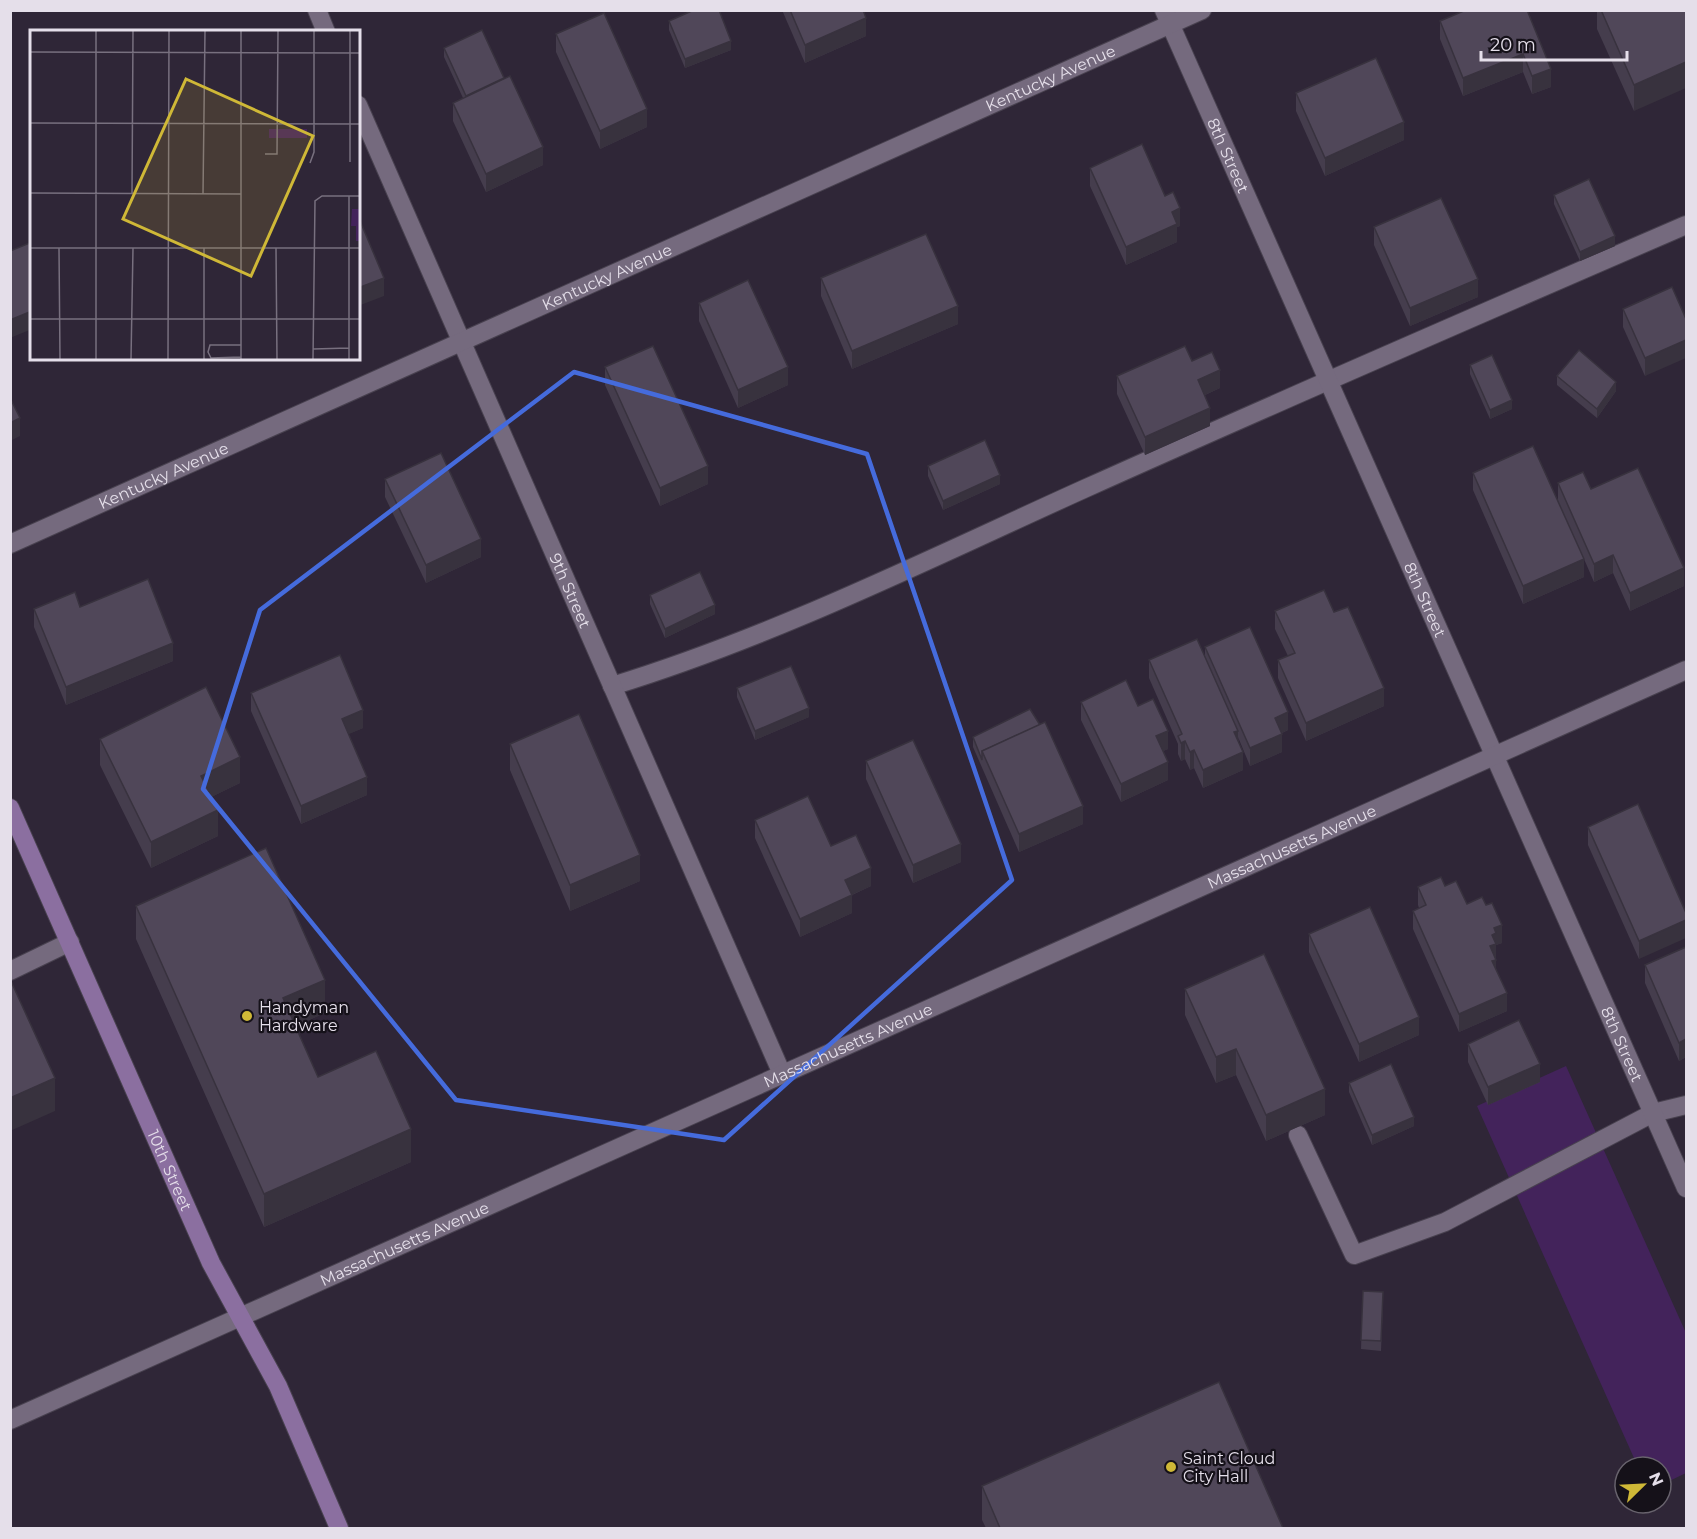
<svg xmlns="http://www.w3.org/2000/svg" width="1697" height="1539" font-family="Montserrat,sans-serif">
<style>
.garden{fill:#43235b}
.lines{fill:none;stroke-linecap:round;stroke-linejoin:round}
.lane-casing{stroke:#48414f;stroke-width:20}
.street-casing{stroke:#48414f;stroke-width:20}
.secondary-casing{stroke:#48414f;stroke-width:20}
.lane{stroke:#756a7e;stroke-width:18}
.street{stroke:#756a7e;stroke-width:18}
.secondary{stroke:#8b6fa0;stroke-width:18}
.wall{fill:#453d4d}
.shaded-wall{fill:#38323e}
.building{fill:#504759;stroke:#38323e;stroke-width:1.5}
.marked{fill:none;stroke:#456bdc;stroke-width:4.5;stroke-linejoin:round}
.poi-dot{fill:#cfb837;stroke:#151119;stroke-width:2}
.labels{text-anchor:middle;stroke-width:4.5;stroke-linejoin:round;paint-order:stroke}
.street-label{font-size:16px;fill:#e5dfea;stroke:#151119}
.poi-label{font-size:16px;fill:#e5dfea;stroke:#151119;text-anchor:start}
.inset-road{fill:none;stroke:#78707f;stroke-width:1.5}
.view{fill:#cfb837;fill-opacity:0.15;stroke:#cfb837;stroke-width:3}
.inset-edge{fill:none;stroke:#e5dfea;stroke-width:3}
</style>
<rect width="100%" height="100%" fill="#2f2637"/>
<!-- garden -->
<path class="garden" d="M 1566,1066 L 1686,1333 L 1686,1473 L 1661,1485 L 1661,1467 L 1638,1467 L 1477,1106 Z"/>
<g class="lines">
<!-- lane casing -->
<g class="lane-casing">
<g id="lane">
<path d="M 612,686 C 775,636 929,559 1084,489 C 1284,399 1485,312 1686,225"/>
<path d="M 10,971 L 70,942"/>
<path d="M 1298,1135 L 1354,1255 L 1445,1222 L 1653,1113 L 1686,1105"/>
</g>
</g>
<!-- street casing -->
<g class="street-casing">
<g id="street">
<path d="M 317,10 L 326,32"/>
<path id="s1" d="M 1164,10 L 1686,1188"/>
<path id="s2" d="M 358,105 L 782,1074"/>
<path id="s3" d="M 10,544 L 1202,10"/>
<path id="s4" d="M 10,1420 L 1686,670"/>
</g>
</g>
<!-- secondary casing -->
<g class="secondary-casing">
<g id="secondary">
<path id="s5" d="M 10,808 L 211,1263 L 278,1386 L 339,1528"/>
</g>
</g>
<!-- lane -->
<use href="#lane" class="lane"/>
<!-- street -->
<use href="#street" class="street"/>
<!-- secondary -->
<use href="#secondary" class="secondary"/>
</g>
<!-- wall -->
<g class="wall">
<path d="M 782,10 L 863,10 L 866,36 L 805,63 Z"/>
<path d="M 1527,10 L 1551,87 L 1532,94 L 1523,72 L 1463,96 L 1440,39 L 1440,21 Z"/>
<path d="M 1597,10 L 1686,10 L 1634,111 L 1597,29 Z"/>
<path d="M 669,21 L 731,50 L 685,68 L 669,30 Z"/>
<path d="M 556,34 L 647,127 L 600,149 L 556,52 Z"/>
<path d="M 444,48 L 543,165 L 486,192 L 453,121 L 453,103 L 463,98 L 444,57 Z"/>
<path d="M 1296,93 L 1404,140 L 1325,176 L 1296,111 Z"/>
<path d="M 1090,168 L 1165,196 L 1180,226 L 1177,227 L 1177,242 L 1126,265 L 1090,186 Z"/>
<path d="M 1554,195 L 1615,246 L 1580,261 L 1554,204 Z"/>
<path d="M 1374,227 L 1478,297 L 1410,326 L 1374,245 Z"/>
<path d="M 821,278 L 958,324 L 852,369 L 821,296 Z"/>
<path d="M 699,303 L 788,385 L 738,408 L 699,321 Z"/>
<path d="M 1623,309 L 1686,319 L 1645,376 L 1623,327 Z"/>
<path d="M 1192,361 L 1220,388 L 1205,395 L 1210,426 L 1145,455 L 1117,394 L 1117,376 Z"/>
<path d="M 1470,365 L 1512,409 L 1490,419 L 1470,374 Z"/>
<path d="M 605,367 L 708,484 L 660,506 L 605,385 Z"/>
<path d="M 1557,376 L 1616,391 L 1597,418 L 1557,385 Z"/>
<path d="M 928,466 L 1000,484 L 943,510 L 928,476 Z"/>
<path d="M 1473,473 L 1558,501 L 1558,483 L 1591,489 L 1684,586 L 1630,611 L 1613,573 L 1594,582 L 1584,559 L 1584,577 L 1523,604 L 1473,490 Z"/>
<path d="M 385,479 L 481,557 L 426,583 L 385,497 Z"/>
<path d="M 650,595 L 715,614 L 665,638 L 650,604 Z"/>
<path d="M 80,607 L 173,661 L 66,705 L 34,627 L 34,609 Z"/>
<path d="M 1275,611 L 1334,612 L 1384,706 L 1306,741 L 1278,678 L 1278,660 L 1288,656 L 1275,629 Z"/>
<path d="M 1205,647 L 1288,730 L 1282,733 L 1282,752 L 1250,766 L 1238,737 L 1243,770 L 1203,788 L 1194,768 L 1190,770 L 1185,759 L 1181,761 L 1178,754 L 1178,744 L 1149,678 L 1149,660 L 1205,657 Z"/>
<path d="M 737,688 L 809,717 L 755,740 L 737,697 Z"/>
<path d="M 251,693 L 363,728 L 348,734 L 367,795 L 301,824 L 251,711 Z"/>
<path d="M 1081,702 L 1138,706 L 1168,749 L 1163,751 L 1168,780 L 1121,802 L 1081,720 Z"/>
<path d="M 973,737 L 1083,824 L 1019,852 L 973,747 Z"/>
<path d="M 100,739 L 240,783 L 211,797 L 218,836 L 151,868 L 100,765 Z"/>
<path d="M 510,744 L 640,881 L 570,911 L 510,770 Z"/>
<path d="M 866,761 L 961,862 L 913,883 L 866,779 Z"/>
<path d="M 755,820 L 831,846 L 871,886 L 852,895 L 852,913 L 800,937 L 755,838 Z"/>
<path d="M 1588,827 L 1686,913 L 1639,959 L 1588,845 Z"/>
<path d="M 1445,886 L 1467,904 L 1502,943 L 1496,945 L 1496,969 L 1507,1011 L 1459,1032 L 1413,929 L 1413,911 L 1419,908 L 1418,905 L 1418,887 Z"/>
<path d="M 136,906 L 325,1013 L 295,1026 L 318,1077 L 411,1162 L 264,1227 L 136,939 Z"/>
<path d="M 1309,934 L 1419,1035 L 1359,1062 L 1309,952 Z"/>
<path d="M 1686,947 L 1686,1057 L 1679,1061 L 1645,983 L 1645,965 Z"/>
<path d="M 1185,989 L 1325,1115 L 1266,1141 L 1236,1075 L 1216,1083 L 1185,1015 Z"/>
<path d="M 1468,1044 L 1540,1082 L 1488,1105 L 1468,1062 Z"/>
<path d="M 1349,1083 L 1414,1126 L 1372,1145 L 1349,1092 Z"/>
<path d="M 1363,1291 L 1383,1301 L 1381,1351 L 1361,1349 Z"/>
<path d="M 982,1486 L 1283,1528 L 986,1528 L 982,1520 Z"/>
</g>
<!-- shaded-wall -->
<g class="shaded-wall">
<path d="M 866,18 L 866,36 L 805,63 L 805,45 Z"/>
<path d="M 731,41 L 731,50 L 685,68 L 685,59 Z"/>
<path d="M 1523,54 L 1523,72 L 1463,96 L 1463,78 Z"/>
<path d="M 1686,62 L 1686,88 L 1634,111 L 1634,85 Z"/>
<path d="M 1551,69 L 1551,87 L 1532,94 L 1532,76 Z"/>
<path d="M 647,109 L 647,127 L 600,149 L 600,131 Z"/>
<path d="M 1404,122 L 1404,140 L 1325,176 L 1325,158 Z"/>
<path d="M 543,147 L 543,165 L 486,192 L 486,174 Z"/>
<path d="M 1180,208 L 1180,226 L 1177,227 L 1177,242 L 1126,265 L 1126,247 L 1172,212 Z"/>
<path d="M 1615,236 L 1615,246 L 1580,261 L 1580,252 Z"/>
<path d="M 384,278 L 384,296 L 358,306 L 358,288 Z"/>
<path d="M 1478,279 L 1478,297 L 1410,326 L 1410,308 Z"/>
<path d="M 958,306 L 958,324 L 852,369 L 852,351 Z"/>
<path d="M 32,311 L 32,329 L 10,338 L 10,320 Z"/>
<path d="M 1686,340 L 1686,358 L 1645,376 L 1645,358 Z"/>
<path d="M 788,367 L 788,385 L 738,408 L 738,390 Z"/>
<path d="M 1220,370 L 1220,388 L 1198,398 L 1198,380 Z"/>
<path d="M 1616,382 L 1616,391 L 1597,418 L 1597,409 Z"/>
<path d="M 1512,400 L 1512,409 L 1490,419 L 1490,410 Z"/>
<path d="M 1210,408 L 1210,426 L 1145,455 L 1145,437 Z"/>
<path d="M 20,418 L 20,436 L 10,441 L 10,423 Z"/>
<path d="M 708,466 L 708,484 L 660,506 L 660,488 Z"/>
<path d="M 1000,475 L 1000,484 L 943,510 L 943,501 Z"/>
<path d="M 481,539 L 481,557 L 426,583 L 426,565 Z"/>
<path d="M 1613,555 L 1613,573 L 1594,582 L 1594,564 Z"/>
<path d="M 1584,559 L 1584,577 L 1523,604 L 1523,586 Z"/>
<path d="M 1684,568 L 1684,586 L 1630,611 L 1630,593 Z"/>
<path d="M 715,605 L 715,614 L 665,638 L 665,629 Z"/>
<path d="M 173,643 L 173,661 L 66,705 L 66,687 Z"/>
<path d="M 1384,688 L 1384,706 L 1306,741 L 1306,723 Z"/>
<path d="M 809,708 L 809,717 L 755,740 L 755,731 Z"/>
<path d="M 363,710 L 363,728 L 342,737 L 342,719 Z"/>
<path d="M 1288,712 L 1288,730 L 1275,736 L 1275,718 Z"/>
<path d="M 1168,731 L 1168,749 L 1156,754 L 1156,736 Z"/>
<path d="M 1238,731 L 1238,749 L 1234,732 Z"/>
<path d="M 1282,734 L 1282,752 L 1250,766 L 1250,748 Z"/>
<path d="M 1185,741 L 1185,759 L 1181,761 L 1181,743 Z"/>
<path d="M 1194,750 L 1194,768 L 1190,770 L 1190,752 Z"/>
<path d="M 1243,752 L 1243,770 L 1203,788 L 1203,770 Z"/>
<path d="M 240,757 L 240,783 L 201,802 L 201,776 Z"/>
<path d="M 1168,762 L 1168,780 L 1121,802 L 1121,784 Z"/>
<path d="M 367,777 L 367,795 L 301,824 L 301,806 Z"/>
<path d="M 1083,806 L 1083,824 L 1019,852 L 1019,834 Z"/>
<path d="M 218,810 L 218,836 L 151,868 L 151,842 Z"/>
<path d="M 961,844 L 961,862 L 913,883 L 913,865 Z"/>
<path d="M 640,855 L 640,881 L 570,911 L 570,885 Z"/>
<path d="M 871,868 L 871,886 L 845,898 L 845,880 Z"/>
<path d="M 852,895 L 852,913 L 800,937 L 800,919 Z"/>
<path d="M 1686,920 L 1686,938 L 1639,959 L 1639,941 Z"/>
<path d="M 1502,925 L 1502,943 L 1496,945 L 1496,978 L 1492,979 L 1490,946 L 1492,935 L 1494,928 Z"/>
<path d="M 325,980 L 325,1013 L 283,1031 L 283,998 Z"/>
<path d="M 1507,993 L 1507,1011 L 1459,1032 L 1459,1014 Z"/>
<path d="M 1419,1017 L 1419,1035 L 1359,1062 L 1359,1044 Z"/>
<path d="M 1686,1039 L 1686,1057 L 1679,1061 L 1679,1043 Z"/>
<path d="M 1236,1049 L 1236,1075 L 1216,1083 L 1216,1057 Z"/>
<path d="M 1540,1064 L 1540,1082 L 1488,1105 L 1488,1087 Z"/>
<path d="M 55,1078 L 55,1111 L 10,1131 L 10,1098 Z"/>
<path d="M 1325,1089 L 1325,1115 L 1266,1141 L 1266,1115 Z"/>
<path d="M 1414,1117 L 1414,1126 L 1372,1145 L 1372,1135 Z"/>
<path d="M 411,1129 L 411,1162 L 264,1227 L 264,1194 Z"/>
</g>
<!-- building -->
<g class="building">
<path d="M 694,10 L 719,10 L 731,41 L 685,59 L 669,21 Z"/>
<path d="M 790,10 L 863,10 L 866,18 L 805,45 Z"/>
<path d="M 1466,10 L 1527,10 L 1551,69 L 1532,76 L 1523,54 L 1463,78 L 1440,21 Z"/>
<path d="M 1601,10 L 1686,10 L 1686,62 L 1634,85 Z"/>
<path d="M 604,13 L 647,109 L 600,131 L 556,34 Z"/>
<path d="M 482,30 L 504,78 L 466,96 L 444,48 Z"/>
<path d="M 1376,58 L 1404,122 L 1325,158 L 1296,93 Z"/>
<path d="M 510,76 L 543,147 L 486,174 L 453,103 Z"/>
<path d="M 1142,144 L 1165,196 L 1173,192 L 1180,208 L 1172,212 L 1177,224 L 1126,247 L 1090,168 Z"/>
<path d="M 1589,179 L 1615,236 L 1580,252 L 1554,195 Z"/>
<path d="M 1441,198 L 1478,279 L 1410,308 L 1374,227 Z"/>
<path d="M 358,216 L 384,278 L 358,288 Z"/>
<path d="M 926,234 L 958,306 L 852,351 L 821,278 Z"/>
<path d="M 32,242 L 32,311 L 10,320 L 10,251 Z"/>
<path d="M 748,280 L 788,367 L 738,390 L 699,303 Z"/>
<path d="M 1672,287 L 1686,319 L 1686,340 L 1645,358 L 1623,309 Z"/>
<path d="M 653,346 L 708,466 L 660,488 L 605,367 Z"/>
<path d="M 1185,346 L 1192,361 L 1212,352 L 1220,370 L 1198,380 L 1210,408 L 1145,437 L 1117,376 Z"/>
<path d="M 1579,350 L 1616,382 L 1597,409 L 1557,376 Z"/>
<path d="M 1492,355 L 1512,400 L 1490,410 L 1470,365 Z"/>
<path d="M 10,398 L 20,418 L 10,423 Z"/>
<path d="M 985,440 L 1000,475 L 943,501 L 928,466 Z"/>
<path d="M 1533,446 L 1584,559 L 1523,586 L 1473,473 Z"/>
<path d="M 441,453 L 481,539 L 426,565 L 385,479 Z"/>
<path d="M 1638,468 L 1684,568 L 1630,593 L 1613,555 L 1594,564 L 1558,483 L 1583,472 L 1591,489 Z"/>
<path d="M 700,572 L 715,605 L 665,629 L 650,595 Z"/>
<path d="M 148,579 L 173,643 L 66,687 L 34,609 L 75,592 L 80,607 Z"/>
<path d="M 1324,590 L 1334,612 L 1348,607 L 1384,688 L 1306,723 L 1278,660 L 1295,653 L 1275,611 Z"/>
<path d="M 1250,627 L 1288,712 L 1275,718 L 1282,734 L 1250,748 L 1205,647 Z"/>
<path d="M 1197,639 L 1238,731 L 1234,732 L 1243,752 L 1203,770 L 1194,750 L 1190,752 L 1185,741 L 1181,743 L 1178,736 L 1182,734 L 1149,660 Z"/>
<path d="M 340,655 L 363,710 L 342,719 L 367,777 L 301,806 L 251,693 Z"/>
<path d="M 791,666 L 809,708 L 755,731 L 737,688 Z"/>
<path d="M 1126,680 L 1138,706 L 1153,699 L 1168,731 L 1156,736 L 1168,762 L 1121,784 L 1081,702 Z"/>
<path d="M 206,687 L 240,757 L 201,776 L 218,810 L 151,842 L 100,739 Z"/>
<path d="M 1030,709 L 1040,725 L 982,751 L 982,760 L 973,737 Z"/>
<path d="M 579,714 L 640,855 L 570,885 L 510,744 Z"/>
<path d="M 1045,722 L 1083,806 L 1019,834 L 982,751 Z"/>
<path d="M 913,740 L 961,844 L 913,865 L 866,761 Z"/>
<path d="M 808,796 L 831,846 L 856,835 L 871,868 L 845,880 L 852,895 L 800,919 L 755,820 Z"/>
<path d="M 1638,804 L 1686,913 L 1686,920 L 1639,941 L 1588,827 Z"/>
<path d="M 266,848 L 325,980 L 283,998 L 318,1077 L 376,1051 L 411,1129 L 264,1194 L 136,906 Z"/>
<path d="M 1441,877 L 1445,886 L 1456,881 L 1467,904 L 1482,897 L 1486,905 L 1492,903 L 1502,925 L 1494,928 L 1496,933 L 1492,935 L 1496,944 L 1490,946 L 1496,960 L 1492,961 L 1507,993 L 1459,1014 L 1413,911 L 1426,905 L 1418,887 Z"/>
<path d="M 1370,907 L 1419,1017 L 1359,1044 L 1309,934 Z"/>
<path d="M 1686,947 L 1686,1039 L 1679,1043 L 1645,965 Z"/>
<path d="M 1264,954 L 1325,1089 L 1266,1115 L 1236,1049 L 1216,1057 L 1185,989 Z"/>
<path d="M 10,979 L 55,1078 L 10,1098 Z"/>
<path d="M 1519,1020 L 1540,1064 L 1488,1087 L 1468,1044 Z"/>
<path d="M 1391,1064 L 1414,1117 L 1372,1135 L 1349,1083 Z"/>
<path d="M 1363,1291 L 1383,1292 L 1381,1341 L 1361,1340 Z"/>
<path d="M 1219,1382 L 1283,1528 L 1000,1528 L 982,1486 Z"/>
</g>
<!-- marked area -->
<path class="marked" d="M 574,372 L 867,454 L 1012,880 L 724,1140 L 456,1100 L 203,789 L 260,610 Z"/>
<!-- markers -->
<g class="poi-dot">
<circle cx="247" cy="1016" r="6"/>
<circle cx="1171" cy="1467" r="6"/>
</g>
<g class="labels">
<!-- street labels -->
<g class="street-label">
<text dy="6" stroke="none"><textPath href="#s3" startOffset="1140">Kentucky Avenue</textPath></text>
<text dy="6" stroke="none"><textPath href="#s1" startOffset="159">8th Street</textPath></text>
<text dy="6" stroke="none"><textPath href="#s3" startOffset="654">Kentucky Avenue</textPath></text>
<text dy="6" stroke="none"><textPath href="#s3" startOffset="168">Kentucky Avenue</textPath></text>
<text dy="6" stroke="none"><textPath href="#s2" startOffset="530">9th Street</textPath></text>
<text dy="6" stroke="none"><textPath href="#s1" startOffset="645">8th Street</textPath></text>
<text dy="6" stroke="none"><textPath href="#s4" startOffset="1404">Massachusetts Avenue</textPath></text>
<text dy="6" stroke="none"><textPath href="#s1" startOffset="1131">8th Street</textPath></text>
<text dy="6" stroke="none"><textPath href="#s4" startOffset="918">Massachusetts Avenue</textPath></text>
<text dy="6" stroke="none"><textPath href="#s5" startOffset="396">10th Street</textPath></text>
<text dy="6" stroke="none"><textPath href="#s4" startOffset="432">Massachusetts Avenue</textPath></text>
</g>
<!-- poi labels -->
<g class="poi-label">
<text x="259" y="1013">Handyman<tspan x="259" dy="18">Hardware</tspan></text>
<text x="1183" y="1464">Saint Cloud<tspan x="1183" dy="18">City Hall</tspan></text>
</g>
</g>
<!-- overview -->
<g transform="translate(30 30)">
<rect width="330" height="330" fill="#2f2637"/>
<path d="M 322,179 L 330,179 L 330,211 L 326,211 L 326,196 L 321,196 Z" fill="#43235b"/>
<path d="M 239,99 L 277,99 L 277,108 L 239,108 Z" fill="#43235b"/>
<path class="inset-road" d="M 320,1 L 320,132M 0,22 L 330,23M 0,93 L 330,94M 235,124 L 247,124 L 248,1M 280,133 L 284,122 L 284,1M 0,163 L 211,164M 102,163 L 103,1M 173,164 L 175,1M 319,166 L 319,329M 0,218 L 330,218M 29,218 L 30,329M 246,218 L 247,329M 0,289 L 330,289M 211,315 L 180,315 L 178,322 L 181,328 L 211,327M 283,319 L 319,318M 66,329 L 66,1M 101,329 L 103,218M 138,329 L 139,1M 174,329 L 174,218M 211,329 L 211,1M 283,329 L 285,171 L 292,166 L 330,166"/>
<path class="view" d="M 156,49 L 283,106 L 221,246 L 93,189 Z"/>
<rect width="330" height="330" class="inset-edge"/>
</g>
<!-- border -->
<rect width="1697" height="1539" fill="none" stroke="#e5dfea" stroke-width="24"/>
<!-- north arrow -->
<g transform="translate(1643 1485) rotate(66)"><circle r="28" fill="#151119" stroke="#68636d" stroke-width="1.5"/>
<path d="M0-4.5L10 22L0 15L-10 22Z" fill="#cfb837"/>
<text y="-9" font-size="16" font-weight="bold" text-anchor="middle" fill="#e5dfea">N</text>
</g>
<!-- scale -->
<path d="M1481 51v9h146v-9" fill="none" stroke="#e5dfea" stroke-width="3"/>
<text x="1490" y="51" font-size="18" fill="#e5dfea" stroke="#151119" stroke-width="4.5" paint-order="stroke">20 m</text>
</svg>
